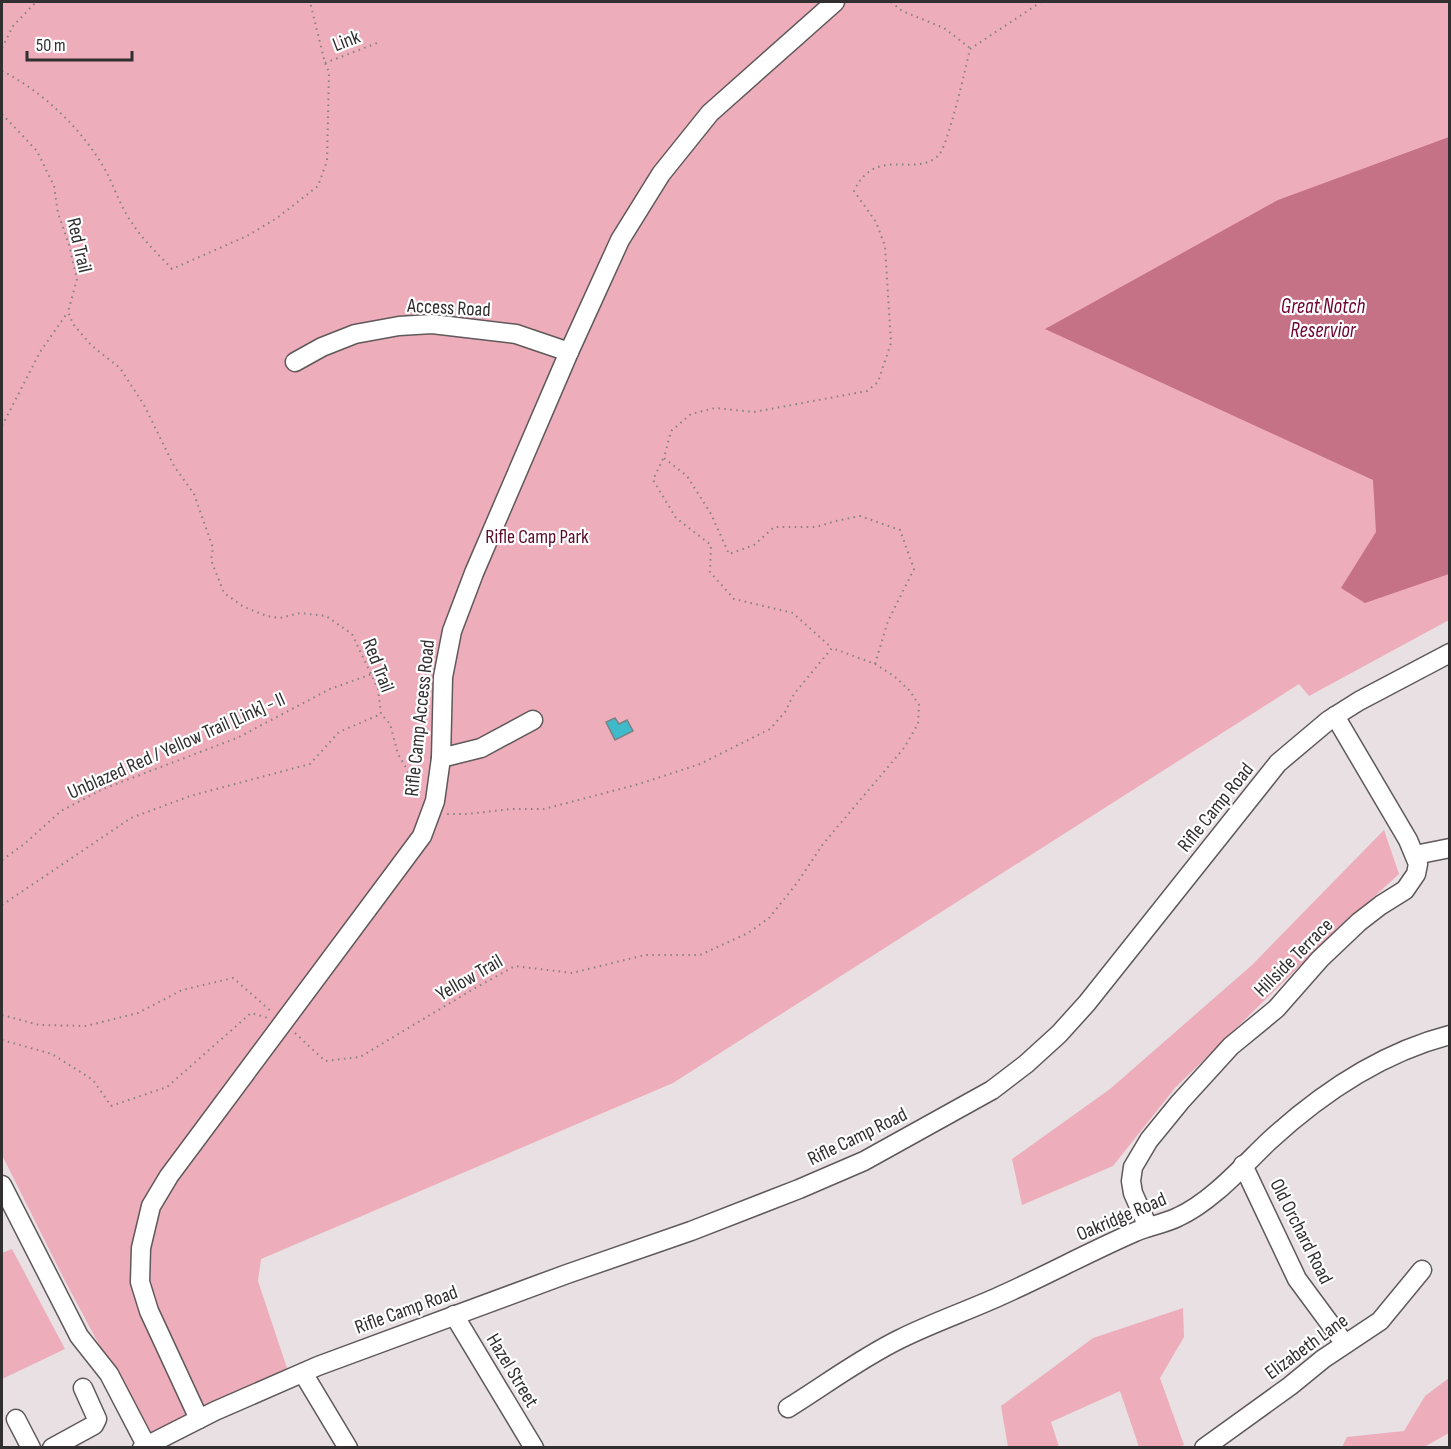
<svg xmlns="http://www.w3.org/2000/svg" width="1451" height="1449" font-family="'Sofia Sans Condensed',sans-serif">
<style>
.green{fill:#edadbb}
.water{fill:#c67286}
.building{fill:#3fbacb;stroke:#7b8283;stroke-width:1.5}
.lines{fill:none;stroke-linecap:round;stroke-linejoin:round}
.minor-casing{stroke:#5f595a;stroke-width:21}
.path{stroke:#868182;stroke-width:2;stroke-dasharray:1.5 4.5;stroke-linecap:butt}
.minor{stroke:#fff;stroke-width:18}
.labels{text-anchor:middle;stroke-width:4.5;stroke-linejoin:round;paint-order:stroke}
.street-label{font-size:20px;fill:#322f30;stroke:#fff}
.park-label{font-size:20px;fill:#5a0d2a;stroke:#fff}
.water-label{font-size:21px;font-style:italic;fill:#6e0230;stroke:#fff}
</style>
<rect width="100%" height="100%" fill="#e8e0e2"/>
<!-- green -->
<g class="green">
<path d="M 2,2 L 1449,2 L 1449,620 L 1309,696 L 1299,684 L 673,1083 L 261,1259 L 258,1281 L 289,1374 L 148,1437 L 63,1277 L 2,1155 Z"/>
<path d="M 1384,830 L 1399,874 L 1318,948 L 1175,1088 L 1113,1166 L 1022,1205 L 1012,1159 L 1110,1089 L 1252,965 Z"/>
<path d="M 12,1249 L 65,1349 L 2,1379 L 2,1253 Z"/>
<path d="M 1183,1308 L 1184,1337 L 1160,1378 L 1184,1445 L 1179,1447 L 1139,1447 L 1120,1391 L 1051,1422 L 1059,1447 L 1008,1447 L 1001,1406 L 1093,1338 Z"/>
<path d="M 1449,1378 L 1449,1433 L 1424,1447 L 1342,1447 L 1347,1437 L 1404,1431 L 1425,1396 Z"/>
</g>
<!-- water -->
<path class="water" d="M 1449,137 L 1449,574 L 1365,603 L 1341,588 L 1376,532 L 1373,480 L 1045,329 L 1278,200 Z"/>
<!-- building -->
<path class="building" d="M 615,718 L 619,724 L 627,720 L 633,731 L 615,740 L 606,722 Z"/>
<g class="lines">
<!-- minor casing -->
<g class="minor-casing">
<g id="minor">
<path d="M 295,362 L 322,347 L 355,334 L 399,326 L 432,324 L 516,334 L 569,352"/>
<path d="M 441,758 L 481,748 L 533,720"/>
<path d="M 1415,855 L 1450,848"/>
<path d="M 1243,1165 L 1297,1279 L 1345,1344"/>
<path d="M 2,1185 L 79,1336 L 109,1374 L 146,1445"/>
<path d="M 1148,1227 L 1133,1193 L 1131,1181 L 1133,1167 L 1149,1140 L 1180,1102 L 1231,1046 L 1276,1009 L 1320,959 L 1359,922 L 1381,905 L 1405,890 L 1416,874 L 1418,864 L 1408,840 L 1335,716"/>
<path d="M 454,1315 L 534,1448"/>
<path d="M 303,1373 L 348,1448"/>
<path d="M 788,1408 C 825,1385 861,1358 900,1339 C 932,1323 967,1311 1000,1296 C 1045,1276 1089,1252 1135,1232 C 1148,1226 1164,1224 1178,1217 C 1211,1202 1242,1167 1268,1142 C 1320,1094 1380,1053 1450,1035"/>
<path d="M 16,1419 L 31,1448"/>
<path d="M 199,1419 L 149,1311 L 140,1282 L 141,1248 L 151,1206 L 169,1176 L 422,836 L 435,801 L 441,758 L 443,677 L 452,631 L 474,573 L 569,352 L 620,240 L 661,174 L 710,113 L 835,2"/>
<path d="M 52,1448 L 94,1425 L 97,1419 L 83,1388"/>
<path d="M 142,1448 L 215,1411 L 318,1366 L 567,1274 L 691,1231 L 799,1189 L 864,1161 L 992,1090 L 1026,1064 L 1059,1034 L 1087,1003 L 1278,763 L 1329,720 L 1359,701 L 1450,653"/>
<path d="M 1204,1448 L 1290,1386 L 1323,1359 L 1380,1321 L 1422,1270"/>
</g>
</g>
<!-- path -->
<g class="path">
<path d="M 891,2 L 902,11 L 944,28 L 970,48"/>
<path d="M 2,48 L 13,26 L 36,2"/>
<path d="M 970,49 L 1041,2"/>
<path d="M 325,63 L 377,43"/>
<path d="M 2,71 C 44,92 84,131 107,173 C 115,189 121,208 132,223 C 143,240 158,254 172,269 L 247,236 L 277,218 L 318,186 L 327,161 L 329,72 L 325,63 L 310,2"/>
<path d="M 2,114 L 37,151 L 54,186 L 58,213 L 69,245 L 77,279 L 68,312 L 73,324 L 92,346 L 120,368 L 144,405 L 174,466 L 194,494 L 213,548 L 211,560 L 224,593 L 244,607 L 267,616 L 280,618 L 300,613 L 326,616 L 352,634 L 378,689 L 381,714 L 390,724 L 398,754 L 420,792"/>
<path d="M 2,426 L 40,352 L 68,312"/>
<path d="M 663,459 L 653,480 L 676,518 L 711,545 L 710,572 L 734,599 L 793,613 L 832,648"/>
<path d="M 875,664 L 888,621 L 914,569 L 900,530 L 860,516 L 836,521 L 816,527 L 774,527 L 754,545 L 729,554 L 711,514 L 687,476 L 664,458 L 671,431 L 691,414 L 715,408 L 754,412 L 867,391 L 878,382 L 891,343 L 885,246 L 876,222 L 854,191 C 876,145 913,178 938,156 C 948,147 966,66 970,49"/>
<path d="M 2,860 L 23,845 L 61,811 L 103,789 L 237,738 L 330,689 L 372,674"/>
<path d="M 2,905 L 131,818 L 190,796 L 310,764 L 339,732 L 381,714"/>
<path d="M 2,1015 L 39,1025 L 86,1026 L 138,1013 L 182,990 L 233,978 L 272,1012"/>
<path d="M 295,1033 L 325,1061 L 360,1057 L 475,988 L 515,966 L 572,973 L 645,955 L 700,955 L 748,933 L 769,918 L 797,883 L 823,844 L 904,748 L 918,724 L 919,705 L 910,691 L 894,676 L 875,664 L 832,648 L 794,694 L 785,712 L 770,729 L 700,764 L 639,784 L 544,809 L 511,809 L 467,814 L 447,814"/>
<path d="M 2,1040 L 52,1054 L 93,1080 L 111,1106 L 167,1087 L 251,1013 L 268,1018"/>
</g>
<!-- minor -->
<use href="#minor" class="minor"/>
</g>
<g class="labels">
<!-- street labels -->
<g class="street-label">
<text transform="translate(346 40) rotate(-21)" y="7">Link</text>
<text transform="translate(80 245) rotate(77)" y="7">Red Trail</text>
<text transform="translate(449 307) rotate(3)" y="7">Access Road</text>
<text transform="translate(379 665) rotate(69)" y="7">Red Trail</text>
<text transform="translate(419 718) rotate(-84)" y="7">Rifle Camp Access Road</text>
<text transform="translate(176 745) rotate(-24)" y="7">Unblazed Red / Yellow Trail [Link] - II</text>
<text transform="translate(1215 807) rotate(-51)" y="7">Rifle Camp Road</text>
<text transform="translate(1293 957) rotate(-45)" y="7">Hillside Terrace</text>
<text transform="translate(469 977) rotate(-30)" y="7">Yellow Trail</text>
<text transform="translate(857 1136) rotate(-26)" y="7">Rifle Camp Road</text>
<text transform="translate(1121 1216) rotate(-23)" y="7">Oakridge Road</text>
<text transform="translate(1302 1231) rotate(63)" y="7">Old Orchard Road</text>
<text transform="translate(406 1309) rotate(-20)" y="7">Rifle Camp Road</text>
<text transform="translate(1306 1346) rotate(-36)" y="7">Elizabeth Lane</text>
<text transform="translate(513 1370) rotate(59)" y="7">Hazel Street</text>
</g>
<!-- park labels -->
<g class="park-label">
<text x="537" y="543">Rifle Camp Park</text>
</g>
<!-- water labels -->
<g class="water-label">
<text x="1323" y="313">Great Notch<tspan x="1323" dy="24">Reservior</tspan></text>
</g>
</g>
<!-- border -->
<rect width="1451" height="1449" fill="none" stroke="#322f30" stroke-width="6"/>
<!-- scale -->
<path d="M27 51v9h105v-9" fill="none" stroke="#322f30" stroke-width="3"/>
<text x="36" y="51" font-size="18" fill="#322f30" stroke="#ffffff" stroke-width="4.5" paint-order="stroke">50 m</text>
</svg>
